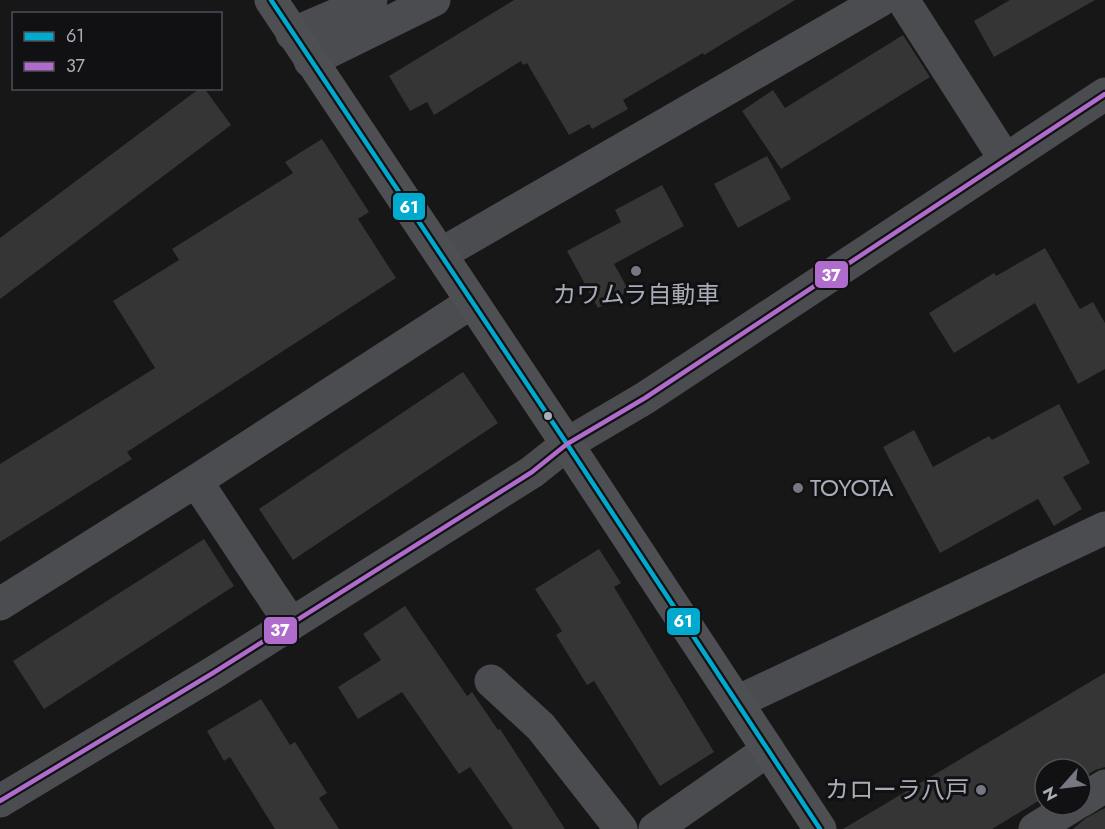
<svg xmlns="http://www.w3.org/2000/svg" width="1105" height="829" font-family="Jost,'Noto Sans JP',sans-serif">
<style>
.building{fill:#353536}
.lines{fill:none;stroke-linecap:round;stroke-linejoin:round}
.minor{stroke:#4b4c50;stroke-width:33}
.major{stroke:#4d4f52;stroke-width:33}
.bus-1-casing{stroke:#111113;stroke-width:9}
.bus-2-casing{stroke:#111113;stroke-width:9}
.bus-1{stroke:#00a9ce;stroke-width:4.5}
.bus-2{stroke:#b06ccc;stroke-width:4.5}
.poi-dot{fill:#757880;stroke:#111113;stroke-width:2}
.bus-dot{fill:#a8adb8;stroke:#111113;stroke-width:2}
.labels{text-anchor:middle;stroke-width:6;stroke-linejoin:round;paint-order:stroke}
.poi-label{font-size:24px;fill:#a8adb8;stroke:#111113}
.line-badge{stroke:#111113;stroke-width:2}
.badge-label{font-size:16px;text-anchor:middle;font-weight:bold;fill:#fff}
</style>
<rect width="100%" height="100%" fill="#171717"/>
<!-- building -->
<g class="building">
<path d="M 514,0 L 795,0 L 704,55 L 703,53 L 623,100 L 628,109 L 592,129 L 589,124 L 569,135 L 527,63 L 523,65 L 521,61 L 434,115 L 427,102 L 410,111 L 389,76 Z"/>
<path d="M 1010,0 L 1095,0 L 994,57 L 974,21 Z"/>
<path d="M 903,35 L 930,77 L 781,169 L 742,111 L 773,90 L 785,108 Z"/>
<path d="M 200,88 L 204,88 L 231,125 L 0,299 L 0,238 Z"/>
<path d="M 322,139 L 369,212 L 358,219 L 396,278 L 127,452 L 132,459 L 0,542 L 0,464 L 155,368 L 113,301 L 179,260 L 172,249 L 293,173 L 285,162 Z"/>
<path d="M 767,156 L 791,199 L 738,228 L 714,184 Z"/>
<path d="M 662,185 L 684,226 L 614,264 L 629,291 L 598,308 L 567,251 L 621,222 L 615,210 Z"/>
<path d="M 1045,248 L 1080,309 L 1093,302 L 1105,323 L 1105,369 L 1078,384 L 1035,303 L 954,353 L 929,313 L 994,273 L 996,276 Z"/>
<path d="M 463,372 L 498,423 L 293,560 L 259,509 Z"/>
<path d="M 1059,404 L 1090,463 L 1063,477 L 1082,509 L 1054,526 L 1038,499 L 940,553 L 883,447 L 914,430 L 933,467 L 989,436 L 992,440 Z"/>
<path d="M 204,539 L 234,586 L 44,709 L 13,661 Z"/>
<path d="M 599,549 L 621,583 L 614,587 L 714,752 L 660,786 L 594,681 L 587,685 L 556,635 L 562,631 L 535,589 Z"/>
<path d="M 405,606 L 467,696 L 472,692 L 498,730 L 500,729 L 565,829 L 513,829 L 470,767 L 459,774 L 402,692 L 358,719 L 338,687 L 381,660 L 363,634 Z"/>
<path d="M 1105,673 L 1105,767 L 1095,770 L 1081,779 L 1081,769 L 1045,769 L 1045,797 L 992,829 L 843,829 Z"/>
<path d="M 261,699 L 290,745 L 295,742 L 327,793 L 319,798 L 339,829 L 275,829 L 230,757 L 224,761 L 207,731 Z"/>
<path d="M 1105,808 L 1105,829 L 1073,829 L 1086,818 Z"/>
</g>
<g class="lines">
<!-- minor -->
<g class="minor">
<path d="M 903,0 L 1005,159"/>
<path d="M 292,34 L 371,0"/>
<path d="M 310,61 L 434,0"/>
<path d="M 441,254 L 881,0"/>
<path d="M 196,481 L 291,624"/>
<path d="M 0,604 L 196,481 L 472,302"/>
<path d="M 491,681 L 541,727 L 621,829"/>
<path d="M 737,702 L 1105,528"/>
<path d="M 0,801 L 213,673 L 532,472 L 567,444 L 645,398 L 1105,94"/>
<path d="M 1081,801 L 1105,786"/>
<path d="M 655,829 L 768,750"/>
<path d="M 1035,829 L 1074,805"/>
</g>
<!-- major -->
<path class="major" d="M 271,0 L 567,444 L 820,829"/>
<!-- bus-1 casing -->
<g class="bus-1-casing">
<path id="bus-1" d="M 271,0 L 567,444 L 820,829"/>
</g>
<!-- bus-2 casing -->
<g class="bus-2-casing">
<path id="bus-2" d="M 0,801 L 213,673 L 532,472 L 567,444 L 645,398 L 1105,94"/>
</g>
<!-- bus-1 -->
<use href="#bus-1" class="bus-1"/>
<!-- bus-2 -->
<use href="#bus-2" class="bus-2"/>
</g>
<!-- markers -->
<g class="poi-dot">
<circle cx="636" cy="271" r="6"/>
<circle cx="798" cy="488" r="6"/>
<circle cx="981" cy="790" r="6"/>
</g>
<circle class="bus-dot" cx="548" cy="416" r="5"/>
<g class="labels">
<!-- poi labels -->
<g class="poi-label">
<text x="636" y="303">カワムラ自動車</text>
<text x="810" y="496" text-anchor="start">TOYOTA</text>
<text x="969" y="798" text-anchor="end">カローラ八戸</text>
</g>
</g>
<g class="line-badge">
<rect x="392" y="192" width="34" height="29" rx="6" fill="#00a9ce"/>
<rect x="814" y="260" width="35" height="29" rx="6" fill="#b06ccc"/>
<rect x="666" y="607" width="35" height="29" rx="6" fill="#00a9ce"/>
<rect x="263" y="616" width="35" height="29" rx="6" fill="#b06ccc"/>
</g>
<g class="badge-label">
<text x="409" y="213">61</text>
<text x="831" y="281">37</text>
<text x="683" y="627">61</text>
<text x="280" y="636">37</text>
</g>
<!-- legend -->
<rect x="12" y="12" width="210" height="78" fill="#111113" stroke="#4d4f55" stroke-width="1.5"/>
<rect x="24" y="32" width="30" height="9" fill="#00a9ce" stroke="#4d4f55" stroke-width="1.5"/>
<text x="66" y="42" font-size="18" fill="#a8adb8">61</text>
<rect x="24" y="62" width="30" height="9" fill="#b06ccc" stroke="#4d4f55" stroke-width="1.5"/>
<text x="66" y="72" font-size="18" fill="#a8adb8">37</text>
<!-- north arrow -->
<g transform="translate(1063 787) rotate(242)"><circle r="28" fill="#111113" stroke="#4d4f55" stroke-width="1.5"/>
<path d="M0-4.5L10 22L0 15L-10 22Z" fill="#757880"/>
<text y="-9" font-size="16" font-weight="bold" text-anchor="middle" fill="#a8adb8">N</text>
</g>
</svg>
